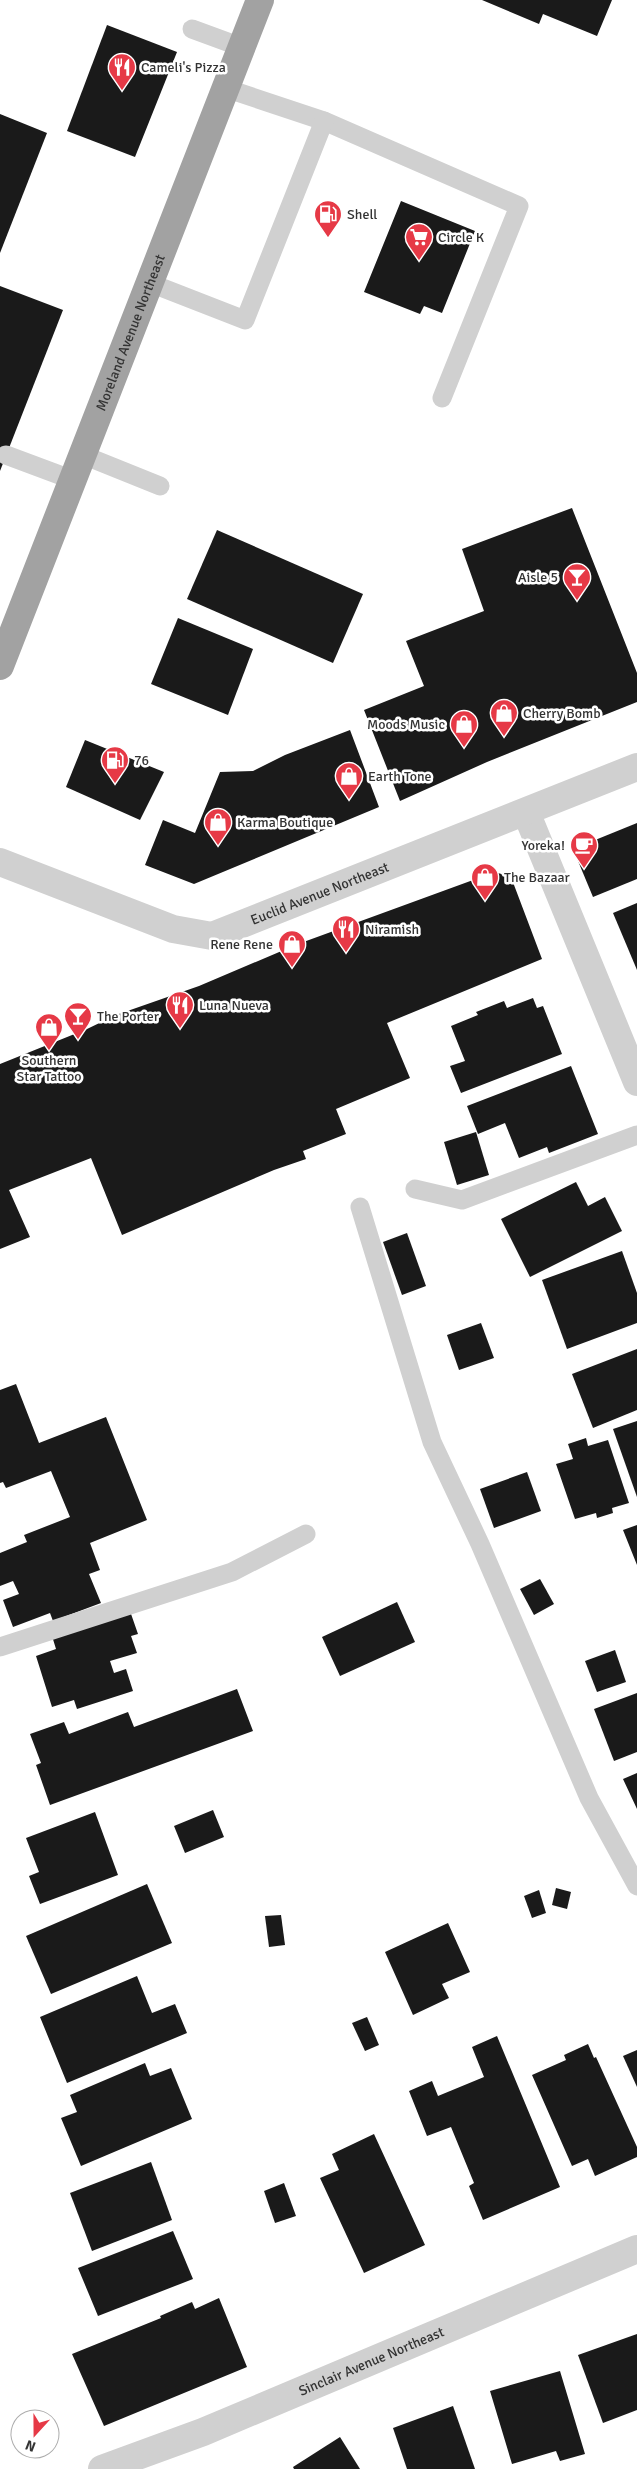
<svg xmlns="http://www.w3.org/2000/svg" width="637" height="2469" font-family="Signika,sans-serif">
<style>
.building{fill:#1a1a1a}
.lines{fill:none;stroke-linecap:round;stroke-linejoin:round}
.service{stroke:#d0d0d0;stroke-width:19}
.minor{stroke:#d0d0d0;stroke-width:28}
.tertiary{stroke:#d0d0d0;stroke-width:28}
.trunk{stroke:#a2a2a2;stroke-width:28}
.labels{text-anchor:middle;stroke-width:5;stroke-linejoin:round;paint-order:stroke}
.poi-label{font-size:14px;fill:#333;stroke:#fff;text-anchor:start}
.street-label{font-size:14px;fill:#333;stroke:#fff}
</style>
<rect width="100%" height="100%" fill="#fff"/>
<!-- building -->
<g class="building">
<path d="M 482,0 L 612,0 L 597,36 L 543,14 L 539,24 Z"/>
<path d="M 107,25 L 177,52 L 135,157 L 67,131 Z"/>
<path d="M 0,114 L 47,133 L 0,253 Z"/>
<path d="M 401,201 L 475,231 L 442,313 L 424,306 L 420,314 L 364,292 Z"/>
<path d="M 0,286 L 63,310 L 0,471 Z"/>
<path d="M 572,508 L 637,673 L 637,702 L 487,762 L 400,801 L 364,710 L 424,686 L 406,641 L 484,611 L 462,549 Z"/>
<path d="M 217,530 L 363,594 L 333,663 L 187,599 Z"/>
<path d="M 178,618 L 253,649 L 228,715 L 151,684 Z"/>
<path d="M 350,730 L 379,807 L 194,884 L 145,865 L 163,820 L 195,833 L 220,772 L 253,771 L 285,755 Z"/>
<path d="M 85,740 L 164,772 L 140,820 L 66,787 Z"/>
<path d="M 637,823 L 637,879 L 593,897 L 573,849 Z"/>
<path d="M 495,872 L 511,877 L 542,959 L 387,1023 L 410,1078 L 336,1109 L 346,1134 L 303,1151 L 306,1159 L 274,1170 L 122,1235 L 91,1158 L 9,1190 L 30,1237 L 0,1249 L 0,1064 L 87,1029 L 116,1015 L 199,986 L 298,944 Z"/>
<path d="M 637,903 L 637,970 L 613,913 Z"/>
<path d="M 533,998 L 537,1008 L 543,1006 L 562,1054 L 461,1093 L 450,1066 L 465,1061 L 451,1026 L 478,1015 L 476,1012 L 504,1001 L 507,1008 Z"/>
<path d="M 571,1066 L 598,1134 L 549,1153 L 547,1147 L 519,1158 L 505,1123 L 478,1134 L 467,1106 Z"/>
<path d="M 476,1132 L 489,1175 L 457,1185 L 444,1142 Z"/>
<path d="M 576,1182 L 588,1206 L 605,1197 L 622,1231 L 530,1277 L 501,1219 Z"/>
<path d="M 407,1233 L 426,1286 L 402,1295 L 383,1242 Z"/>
<path d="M 622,1251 L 637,1293 L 637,1323 L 567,1349 L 542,1280 Z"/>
<path d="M 481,1323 L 494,1358 L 459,1370 L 447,1335 Z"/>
<path d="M 637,1349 L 637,1410 L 593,1428 L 572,1374 Z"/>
<path d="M 16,1384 L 39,1443 L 106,1417 L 147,1520 L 90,1543 L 100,1570 L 89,1574 L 101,1603 L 53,1621 L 50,1613 L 13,1627 L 3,1600 L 19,1594 L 13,1581 L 0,1586 L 0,1553 L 27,1542 L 24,1535 L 70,1517 L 51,1471 L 6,1488 L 3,1482 L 0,1483 L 0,1390 Z"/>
<path d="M 637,1421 L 637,1497 L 613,1429 Z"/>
<path d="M 586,1438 L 588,1446 L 608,1440 L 629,1503 L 612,1508 L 613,1513 L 597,1518 L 596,1513 L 575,1519 L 556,1464 L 573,1459 L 568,1444 Z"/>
<path d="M 527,1472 L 541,1511 L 494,1528 L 480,1489 Z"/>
<path d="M 637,1525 L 637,1565 L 623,1530 Z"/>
<path d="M 540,1579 L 554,1604 L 534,1615 L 520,1589 Z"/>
<path d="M 397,1602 L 415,1642 L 340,1676 L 322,1637 Z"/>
<path d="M 130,1611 L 138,1634 L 131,1636 L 137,1653 L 110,1661 L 114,1673 L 126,1669 L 133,1691 L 77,1709 L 74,1700 L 52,1707 L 36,1656 L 56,1649 L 52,1636 Z"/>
<path d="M 615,1650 L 626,1682 L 597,1692 L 585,1661 Z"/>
<path d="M 237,1689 L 253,1731 L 50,1805 L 36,1765 L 41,1763 L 30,1734 L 64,1722 L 69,1734 L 128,1712 L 134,1727 Z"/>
<path d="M 637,1693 L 637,1752 L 614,1761 L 594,1709 Z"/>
<path d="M 637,1773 L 637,1809 L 623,1779 Z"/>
<path d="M 213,1810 L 224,1837 L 185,1853 L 174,1826 Z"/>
<path d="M 95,1812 L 118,1875 L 40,1904 L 29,1876 L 39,1872 L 26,1838 Z"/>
<path d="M 147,1884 L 172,1943 L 51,1994 L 26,1936 Z"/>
<path d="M 556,1888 L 571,1892 L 567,1909 L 552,1905 Z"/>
<path d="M 539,1890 L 546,1913 L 532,1918 L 524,1896 Z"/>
<path d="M 281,1915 L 285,1945 L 269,1947 L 265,1916 Z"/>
<path d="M 448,1923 L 470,1972 L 442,1984 L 449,1998 L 413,2015 L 385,1952 Z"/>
<path d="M 137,1976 L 152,2013 L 175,2004 L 187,2033 L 67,2083 L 40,2017 Z"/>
<path d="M 367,2017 L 379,2045 L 365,2051 L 352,2023 Z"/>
<path d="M 497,2036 L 560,2187 L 483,2220 L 469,2186 L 474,2183 L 451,2127 L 427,2136 L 409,2091 L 432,2081 L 438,2096 L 484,2077 L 472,2047 Z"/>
<path d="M 588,2044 L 594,2058 L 596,2057 L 637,2147 L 637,2157 L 595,2176 L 588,2159 L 572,2166 L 532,2075 L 566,2060 L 564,2055 Z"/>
<path d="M 637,2050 L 637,2087 L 623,2056 Z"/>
<path d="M 145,2063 L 150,2076 L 171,2068 L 192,2119 L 81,2166 L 61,2118 L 77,2112 L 70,2095 Z"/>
<path d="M 374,2134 L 425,2245 L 364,2273 L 320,2178 L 339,2170 L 332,2154 Z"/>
<path d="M 151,2162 L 172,2220 L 92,2251 L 70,2193 Z"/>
<path d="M 284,2183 L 296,2216 L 275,2223 L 264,2191 Z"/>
<path d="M 173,2231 L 193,2279 L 98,2316 L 78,2268 Z"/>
<path d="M 219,2298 L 247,2367 L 104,2426 L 72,2354 L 161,2318 L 160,2316 L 192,2302 L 195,2309 Z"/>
<path d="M 637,2334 L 637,2410 L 603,2423 L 578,2355 Z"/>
<path d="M 560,2371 L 585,2454 L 560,2461 L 556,2451 L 512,2464 L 490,2391 Z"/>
<path d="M 453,2406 L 475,2469 L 407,2469 L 393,2428 Z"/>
<path d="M 340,2437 L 360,2469 L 294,2469 L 293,2467 Z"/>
</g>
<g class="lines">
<!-- service -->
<g class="service">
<path d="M 192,29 L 241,47"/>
<path d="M 225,88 L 324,121 L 519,206 L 442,398"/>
<path d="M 150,283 L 245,320 L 324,121"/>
<path d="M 6,455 L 73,480"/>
<path d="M 83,455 L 160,486"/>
<path d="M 415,1189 L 462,1200 L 637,1135"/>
<path d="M 360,1207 L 432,1442 L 480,1544 L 589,1798 L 637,1886"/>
<path d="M 0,1647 L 232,1572 L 306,1534"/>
</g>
<!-- minor -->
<g class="minor">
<path d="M 526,812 L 637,1082"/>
<path id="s1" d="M 102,2469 L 203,2432 L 637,2249"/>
</g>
<!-- tertiary -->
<path class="tertiary" id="s2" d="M 0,862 L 173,929 L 212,936 L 637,767"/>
<!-- trunk -->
<path class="trunk" id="s3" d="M 0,666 L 260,0"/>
</g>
<!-- icons -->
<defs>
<g id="restaurant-pin" transform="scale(1.4375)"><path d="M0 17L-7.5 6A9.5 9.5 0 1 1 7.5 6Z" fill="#e63946" stroke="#fff"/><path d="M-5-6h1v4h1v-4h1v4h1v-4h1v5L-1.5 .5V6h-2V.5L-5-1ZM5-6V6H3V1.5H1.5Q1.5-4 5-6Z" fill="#fff"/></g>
<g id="fuel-pin" transform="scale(1.4375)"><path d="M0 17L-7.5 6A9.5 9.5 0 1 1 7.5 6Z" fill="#e63946" stroke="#fff"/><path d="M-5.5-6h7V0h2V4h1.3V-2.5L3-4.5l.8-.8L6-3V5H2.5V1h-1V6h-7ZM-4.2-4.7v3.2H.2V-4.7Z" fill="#fff"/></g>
<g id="supermarket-pin" transform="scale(1.4375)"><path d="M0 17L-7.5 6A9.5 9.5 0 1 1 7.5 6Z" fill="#e63946" stroke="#fff"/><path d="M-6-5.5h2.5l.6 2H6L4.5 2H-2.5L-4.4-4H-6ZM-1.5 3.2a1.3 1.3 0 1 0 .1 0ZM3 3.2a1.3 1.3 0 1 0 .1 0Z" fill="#fff"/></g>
<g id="bar-pin" transform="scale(1.4375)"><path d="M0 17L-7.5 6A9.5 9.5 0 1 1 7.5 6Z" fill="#e63946" stroke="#fff"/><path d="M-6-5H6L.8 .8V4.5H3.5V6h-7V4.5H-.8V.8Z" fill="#fff"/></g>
<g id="shop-pin" transform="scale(1.4375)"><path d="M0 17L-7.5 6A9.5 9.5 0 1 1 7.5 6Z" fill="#e63946" stroke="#fff"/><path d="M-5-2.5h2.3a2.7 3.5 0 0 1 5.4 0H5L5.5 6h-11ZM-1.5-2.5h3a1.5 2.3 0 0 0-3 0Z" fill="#fff"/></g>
<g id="cafe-pin" transform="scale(1.4375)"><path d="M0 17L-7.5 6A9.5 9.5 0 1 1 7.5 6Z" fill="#e63946" stroke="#fff"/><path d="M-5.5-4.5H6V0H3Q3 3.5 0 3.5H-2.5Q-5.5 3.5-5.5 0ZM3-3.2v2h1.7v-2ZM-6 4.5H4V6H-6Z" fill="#fff"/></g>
</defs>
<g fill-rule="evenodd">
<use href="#restaurant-pin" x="122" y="67"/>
<use href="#fuel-pin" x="328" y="214"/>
<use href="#supermarket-pin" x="419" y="237"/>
<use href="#bar-pin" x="577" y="577"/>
<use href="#shop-pin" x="504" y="713"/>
<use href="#shop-pin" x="464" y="724"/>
<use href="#fuel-pin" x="115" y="760"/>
<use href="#shop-pin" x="349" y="776"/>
<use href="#shop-pin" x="218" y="822"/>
<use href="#cafe-pin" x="584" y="845"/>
<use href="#shop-pin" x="485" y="877"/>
<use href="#restaurant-pin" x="346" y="929"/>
<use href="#shop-pin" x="292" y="944"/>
<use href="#restaurant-pin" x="180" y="1005"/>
<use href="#bar-pin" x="78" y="1016"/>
<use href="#shop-pin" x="49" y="1027"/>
</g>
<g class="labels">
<!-- poi labels -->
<g class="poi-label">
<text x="141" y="72">Cameli's Pizza</text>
<text x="347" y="219">Shell</text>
<text x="438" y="242">Circle K</text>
<text x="558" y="582" text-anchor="end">Aisle 5</text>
<text x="523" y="718">Cherry Bomb</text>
<text x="445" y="729" text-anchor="end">Moods Music</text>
<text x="134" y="765">76</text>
<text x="368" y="781">Earth Tone</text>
<text x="237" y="827">Karma Boutique</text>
<text x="565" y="850" text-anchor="end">Yoreka!</text>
<text x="504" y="882">The Bazaar</text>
<text x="365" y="934">Niramish</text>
<text x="273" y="949" text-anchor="end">Rene Rene</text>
<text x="199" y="1010">Luna Nueva</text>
<text x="97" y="1021">The Porter</text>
<text x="49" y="1065" text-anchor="middle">Southern<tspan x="49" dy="16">Star Tattoo</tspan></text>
</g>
<!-- street labels -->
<g class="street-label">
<text dy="5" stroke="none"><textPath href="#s3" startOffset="358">Moreland Avenue Northeast</textPath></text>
<text dy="5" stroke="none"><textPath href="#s2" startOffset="341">Euclid Avenue Northeast</textPath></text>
<text dy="5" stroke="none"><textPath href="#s1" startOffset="290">Sinclair Avenue Northeast</textPath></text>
</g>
</g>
<!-- north arrow -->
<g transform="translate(35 2434) rotate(201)"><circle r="24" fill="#ffffff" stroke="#adadad"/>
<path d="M0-4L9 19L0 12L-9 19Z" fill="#e63946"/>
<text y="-8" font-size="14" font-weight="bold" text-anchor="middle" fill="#333333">N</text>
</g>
</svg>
